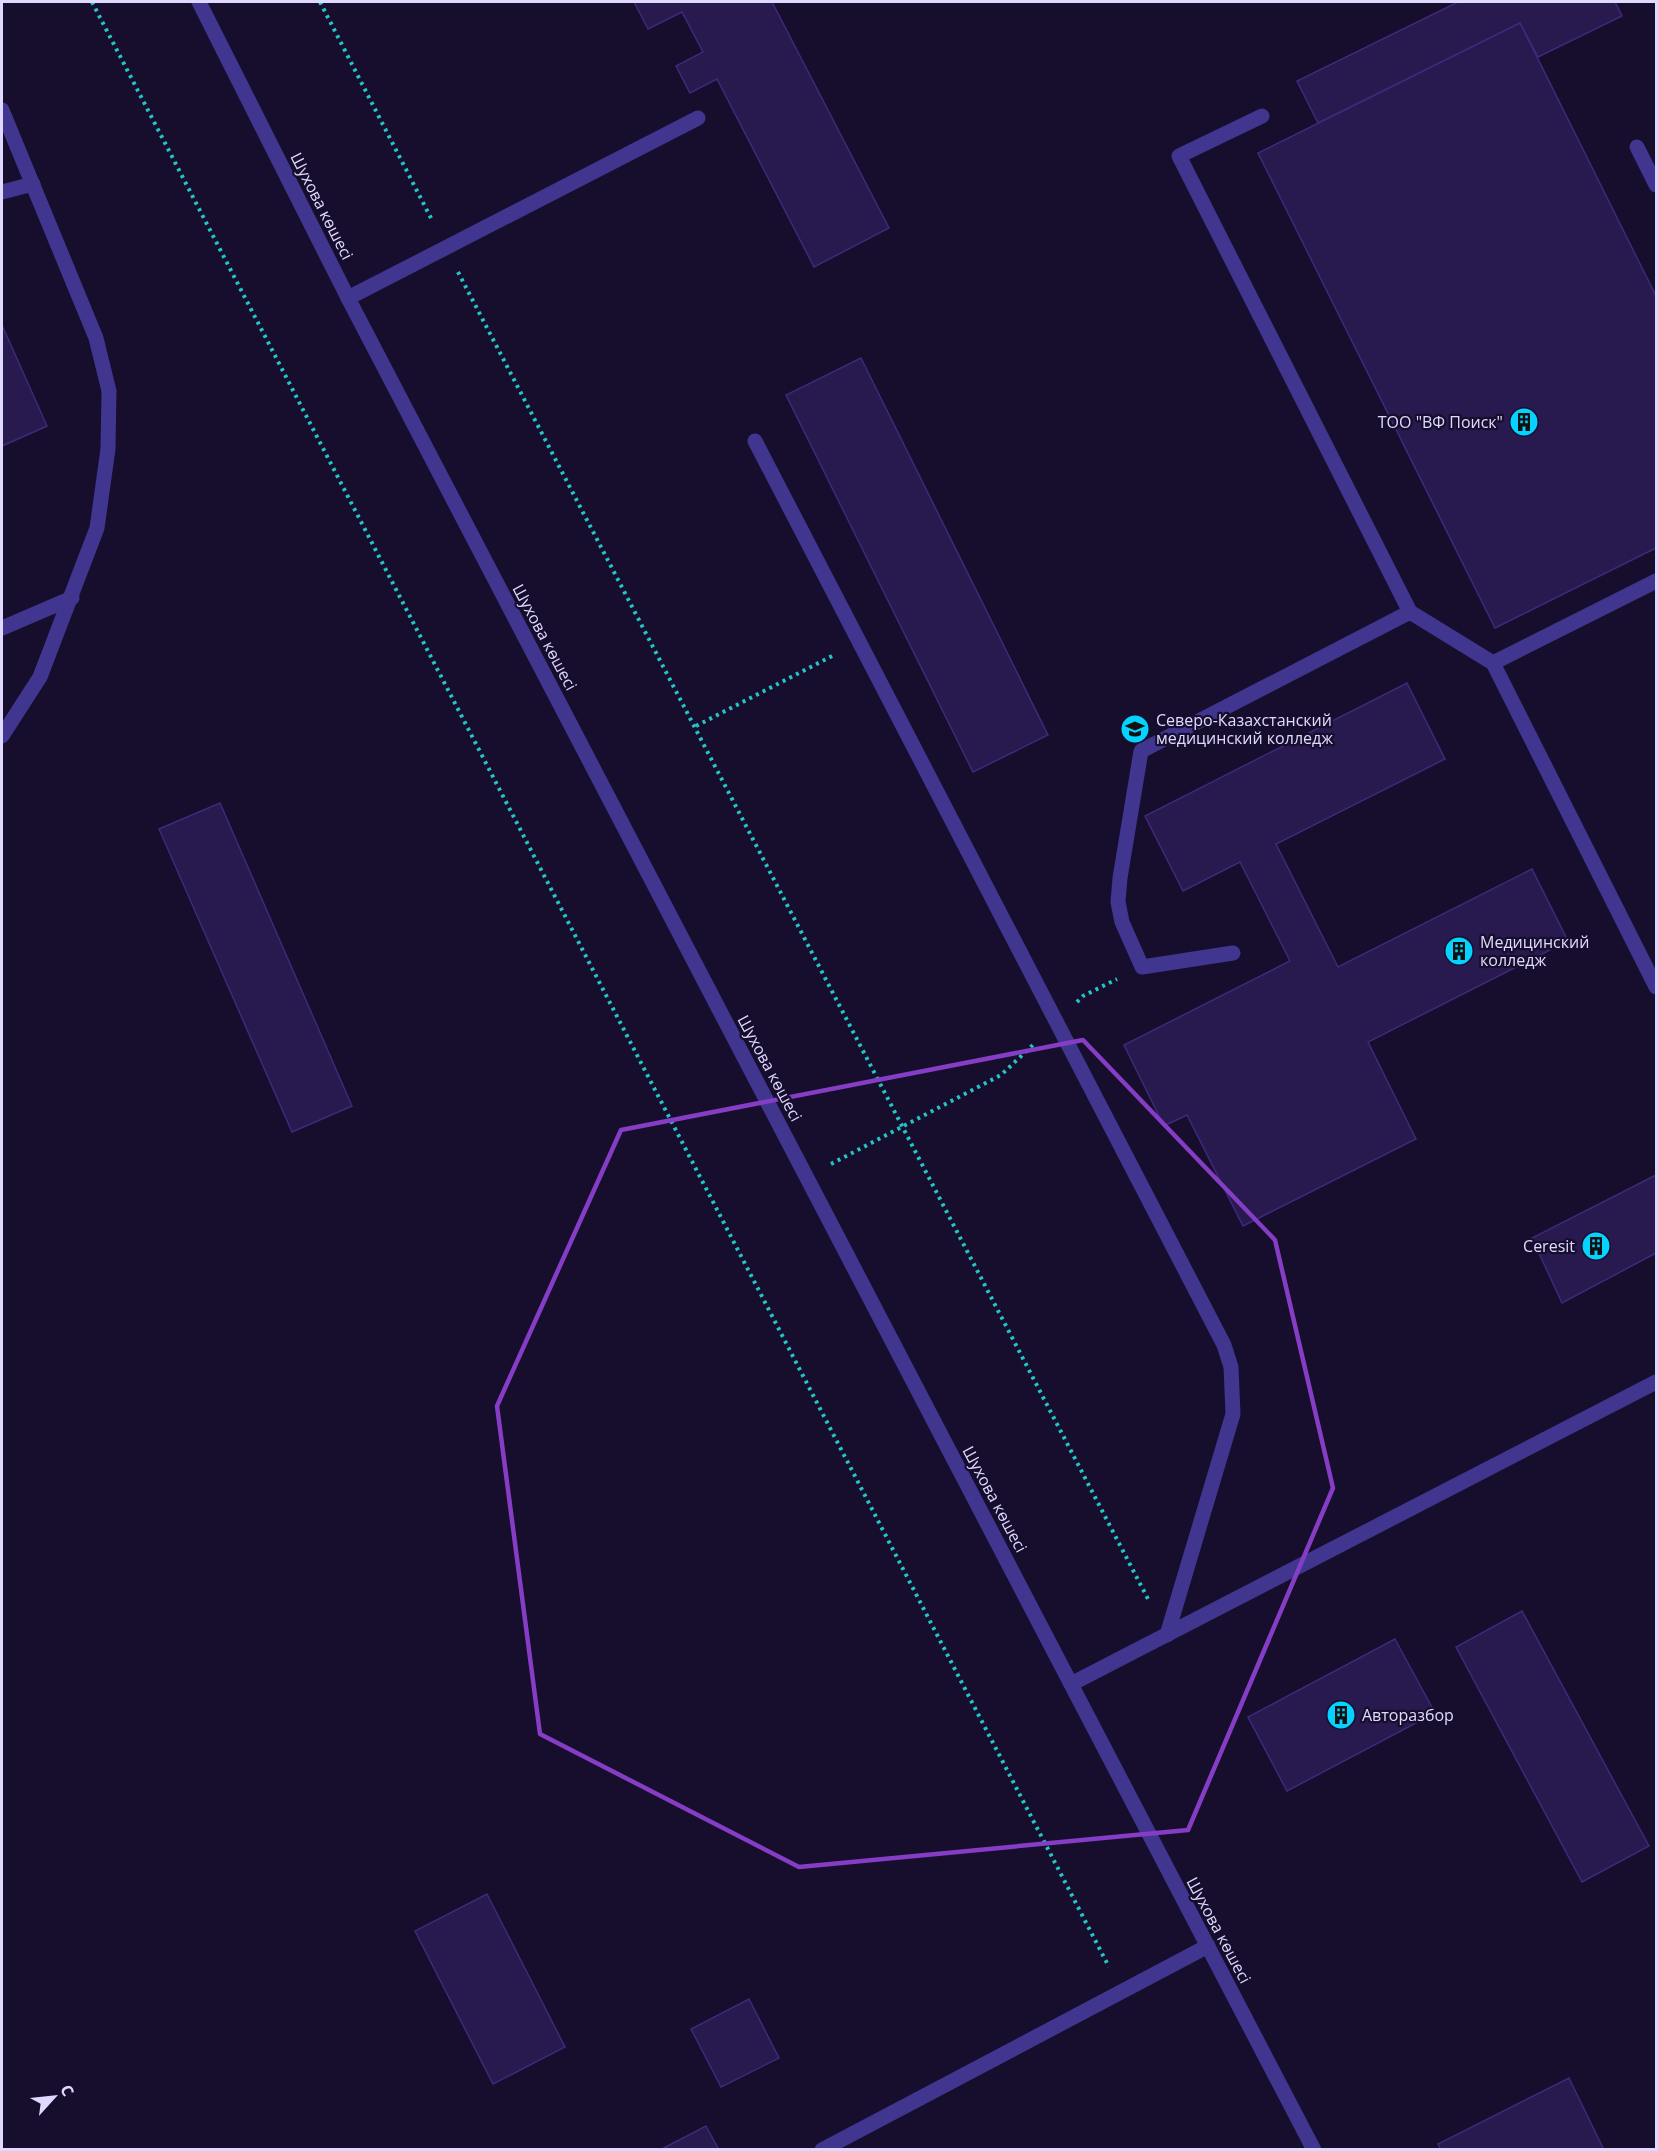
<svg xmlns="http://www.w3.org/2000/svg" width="1658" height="2151" font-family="'Open Sans',sans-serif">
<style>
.building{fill:#28194e;stroke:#40287c;stroke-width:1.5}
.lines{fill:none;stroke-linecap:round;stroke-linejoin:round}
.path{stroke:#24c4c7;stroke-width:4;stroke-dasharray:3 4.5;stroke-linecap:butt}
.service{stroke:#40358f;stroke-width:15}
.tertiary{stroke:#40358f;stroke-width:15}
.marked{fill:none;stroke:#853dc5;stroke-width:4.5;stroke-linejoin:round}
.labels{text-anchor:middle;stroke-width:4.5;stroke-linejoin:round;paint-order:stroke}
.street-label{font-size:16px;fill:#e0d9ff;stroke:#160e2c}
.poi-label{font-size:16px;fill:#e0d9ff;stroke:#160e2c;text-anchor:start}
</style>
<rect width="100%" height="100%" fill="#160e2c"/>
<!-- building -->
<g class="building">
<path d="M 634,2 L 772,2 L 889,228 L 814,267 L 717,79 L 690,93 L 676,66 L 703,52 L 682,12 L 648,29 Z"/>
<path d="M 1458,2 L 1615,2 L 1622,16 L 1538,57 L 1520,23 L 1318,123 L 1297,81 Z"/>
<path d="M 1520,23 L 1656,296 L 1656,548 L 1495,628 L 1258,153 Z"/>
<path d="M 2,325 L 47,426 L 2,446 Z"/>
<path d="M 861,358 L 1048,735 L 973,772 L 786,395 Z"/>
<path d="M 1407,683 L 1445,759 L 1276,844 L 1338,967 L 1532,869 L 1568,941 L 1368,1042 L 1416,1139 L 1243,1226 L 1187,1115 L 1164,1126 L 1124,1045 L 1290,961 L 1240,862 L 1183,891 L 1145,816 Z"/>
<path d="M 220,803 L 352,1106 L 292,1132 L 159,829 Z"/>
<path d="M 1656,1175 L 1656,1253 L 1562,1303 L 1532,1238 Z"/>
<path d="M 1522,1611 L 1649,1846 L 1582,1882 L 1456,1647 Z"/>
<path d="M 1395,1639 L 1435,1713 L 1287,1791 L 1248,1717 Z"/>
<path d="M 487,1894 L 565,2047 L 493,2084 L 415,1931 Z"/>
<path d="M 749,1999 L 779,2058 L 721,2087 L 691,2029 Z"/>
<path d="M 1569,2078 L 1604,2150 L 1441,2150 L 1438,2144 Z"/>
<path d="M 706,2126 L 719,2150 L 660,2150 Z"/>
</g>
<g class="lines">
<!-- path -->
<g class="path">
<path d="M 92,2 L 1109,1967"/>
<path d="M 320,2 L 433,222"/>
<path d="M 458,272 L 1148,1599"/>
<path d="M 696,726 L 834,655"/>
<path d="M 1077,1002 L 1083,996 L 1117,979"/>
<path d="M 831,1164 L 1001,1075 L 1035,1043"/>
</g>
<!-- service -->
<g class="service">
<path d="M 2,110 L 96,338 L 109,391 L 108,449 L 97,528 L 40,677 L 2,736"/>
<path d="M 1262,116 L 1179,156 L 1410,612 L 1493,663 L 1656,987"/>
<path d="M 1637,147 L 1656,185"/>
<path d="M 2,192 L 33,184"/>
<path d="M 348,298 L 698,118"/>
<path d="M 755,441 L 1224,1345 L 1231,1367 L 1233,1414 L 1167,1635"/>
<path d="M 2,628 L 72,598"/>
<path d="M 1493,663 L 1656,581"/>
<path d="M 1233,953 L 1142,967 L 1122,922 L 1118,902 L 1120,878 L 1141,751 L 1410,612"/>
<path d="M 1071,1684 L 1656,1382"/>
</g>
<!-- tertiary -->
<g class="tertiary">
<path d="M 199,2 L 348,298 L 1314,2150"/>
<path d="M 822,2150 L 1208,1946"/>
</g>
</g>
<!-- marked area -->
<path class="marked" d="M 1083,1040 L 1275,1240 L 1333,1488 L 1188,1830 L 799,1867 L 540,1734 L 497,1406 L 621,1130 Z"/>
<!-- icons -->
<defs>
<g id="building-disc" transform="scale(1.5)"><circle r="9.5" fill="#05d2ff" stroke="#160e2c"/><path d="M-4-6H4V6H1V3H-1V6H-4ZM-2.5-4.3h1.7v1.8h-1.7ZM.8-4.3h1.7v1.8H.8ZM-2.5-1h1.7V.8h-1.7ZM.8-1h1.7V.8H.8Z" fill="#111"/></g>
<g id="university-disc" transform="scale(1.5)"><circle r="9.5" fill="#05d2ff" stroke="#160e2c"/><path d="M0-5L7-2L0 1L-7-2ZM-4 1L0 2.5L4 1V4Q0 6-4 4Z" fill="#111"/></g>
</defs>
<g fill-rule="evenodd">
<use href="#building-disc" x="1524" y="422"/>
<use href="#university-disc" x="1135" y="729"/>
<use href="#building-disc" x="1459" y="951"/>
<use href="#building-disc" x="1596" y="1246"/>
<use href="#building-disc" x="1341" y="1715"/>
</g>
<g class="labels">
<!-- street labels -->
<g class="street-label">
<text transform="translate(322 206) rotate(63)" y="6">Шухова көшесі</text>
<text transform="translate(545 637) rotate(62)" y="6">Шухова көшесі</text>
<text transform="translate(770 1068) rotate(62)" y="6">Шухова көшесі</text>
<text transform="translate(995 1499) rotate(62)" y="6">Шухова көшесі</text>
<text transform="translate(1219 1930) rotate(62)" y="6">Шухова көшесі</text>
</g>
<!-- poi labels -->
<g class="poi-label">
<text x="1503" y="428" text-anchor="end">ТОО "ВФ Поиск"</text>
<text x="1156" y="726">Северо-Казахстанский<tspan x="1156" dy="18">медицинский колледж</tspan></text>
<text x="1480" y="948">Медицинский<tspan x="1480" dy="18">колледж</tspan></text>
<text x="1575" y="1252" text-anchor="end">Ceresit</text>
<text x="1362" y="1721">Авторазбор</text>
</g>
</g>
<!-- border -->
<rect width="1658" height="2151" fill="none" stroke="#e0d9ff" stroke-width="6"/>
<!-- north arrow -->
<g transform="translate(54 2097) rotate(63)" stroke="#160e2c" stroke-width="4.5" paint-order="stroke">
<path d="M0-4.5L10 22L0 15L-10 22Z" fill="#e0d9ff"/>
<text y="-9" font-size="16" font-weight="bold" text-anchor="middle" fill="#e0d9ff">С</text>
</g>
</svg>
